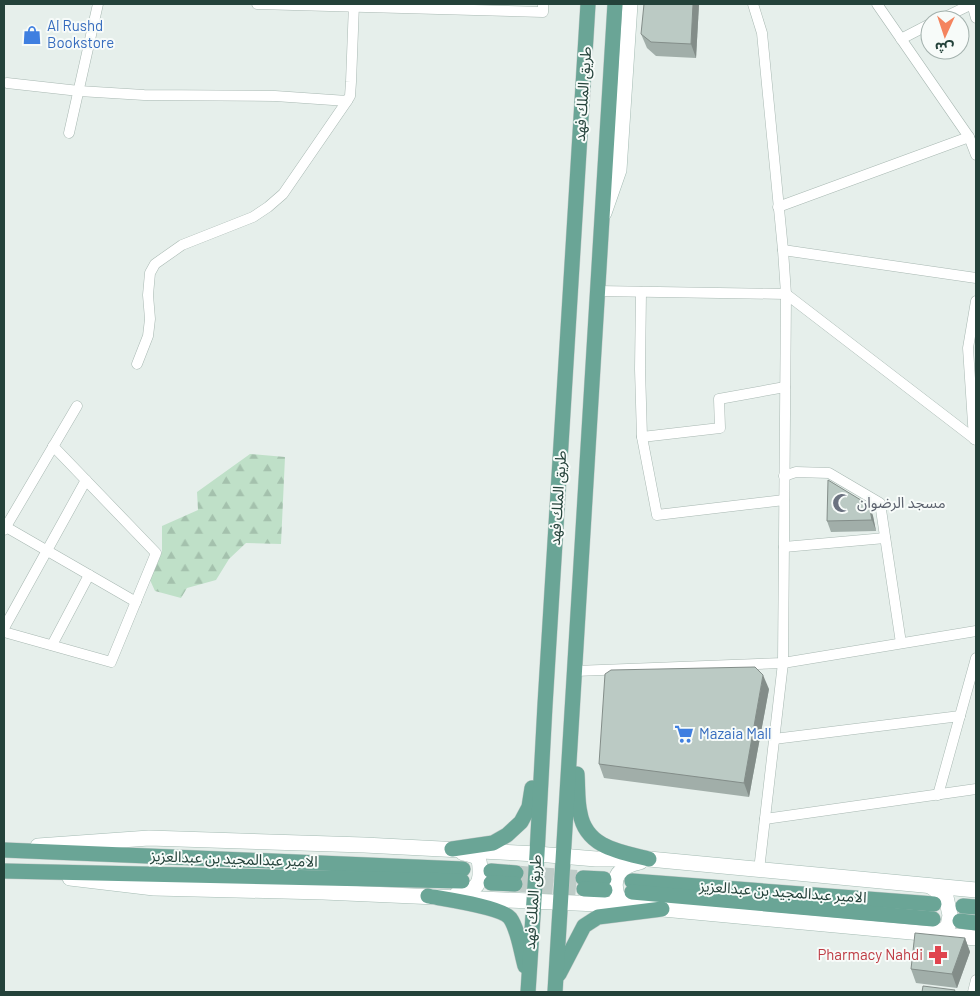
<svg xmlns="http://www.w3.org/2000/svg" width="980" height="996" font-family="Barlow,'Noto Sans Arabic',sans-serif">
<style>
.forest{fill:url(#forest-firs)}
.lines{fill:none;stroke-linecap:round;stroke-linejoin:round}
.primary-tunnel{stroke:#bfccc8;stroke-width:15;stroke-dasharray:15 8;stroke-linecap:butt}
.street-casing{stroke:#a8b8b2;stroke-width:11}
.secondary-casing{stroke:#a4bbb3;stroke-width:16}
.primary-casing{stroke:#c2cac8;stroke-width:16}
.street{stroke:#fff;stroke-width:10}
.secondary{stroke:#fff;stroke-width:15}
.primary{stroke:#6aa596;stroke-width:15}
.wall{fill:#a1aea9}
.shaded-wall{fill:#838d89}
.building{fill:#bbcac4;stroke:#838d89}
.labels{text-anchor:middle;stroke-width:4;stroke-linejoin:round;paint-order:stroke}
.shop-label{font-size:15px;fill:#366cbe;stroke:#f7fbf9;text-anchor:start}
.street-label{font-size:15px;fill:#24423a;stroke:#f7fbf9}
.worship-label{font-size:15px;fill:#5b616d;stroke:#f7fbf9;text-anchor:start}
.health-label{font-size:15px;fill:#be3a42;stroke:#f7fbf9;text-anchor:end}
</style>
<defs>
<pattern id="forest-firs" width="22" height="20" patternUnits="userSpaceOnUse" patternTransform="scale(1.25)"><rect width="22" height="20" fill="#bfe0c8"/><path d="M5 1l3.5 6h-7zM16 11l3.5 6h-7z" fill="#a4c1ad"/></pattern>
</defs>
<rect width="100%" height="100%" fill="#e6efeb"/>
<!-- forest -->
<path class="forest" d="M 250,454 L 285,457 L 281,544 L 246,543 L 229,559 L 216,580 L 187,588 L 181,598 L 155,591 L 150,580 L 162,552 L 162,526 L 198,510 L 197,492 Z"/>
<g class="lines">
<!-- primary-tunnel -->
<g class="primary-tunnel">
<path d="M 516,873 L 583,878"/>
<path d="M 515,884 L 584,889"/>
</g>
<!-- street casing -->
<g class="street-casing">
<g id="street">
<path d="M 257,4 L 543,12 L 543,4"/>
<path d="M 877,4 L 969,137 L 976,155"/>
<path d="M 972,4 L 976,18"/>
<path d="M 939,20 L 972,4"/>
<path d="M 901,39 L 930,24"/>
<path d="M 7,83 L 79,91 L 144,95 L 275,96 L 347,101 L 350,96 L 351,82 L 354,4"/>
<path d="M 69,133 L 98,4"/>
<path d="M 778,207 L 969,137"/>
<path d="M 783,250 L 976,278"/>
<path d="M 598,291 L 786,294 L 783,250 L 762,33 L 753,4"/>
<path d="M 641,292 L 640,369 L 642,437 L 657,515 L 784,500"/>
<path d="M 137,364 L 148,336 L 150,319 L 148,295 L 150,273 L 155,264 L 182,245 L 253,217 L 268,207 L 283,194 L 347,101"/>
<path d="M 642,437 L 720,428 L 719,399 L 785,387"/>
<path d="M 974,439 L 968,348 L 976,301"/>
<path d="M 784,476 L 796,472 L 829,473 L 880,503 L 901,643"/>
<path d="M 6,527 L 136,602"/>
<path d="M 4,530 L 77,406"/>
<path d="M 784,547 L 885,538"/>
<path d="M 4,628 L 86,480"/>
<path d="M 4,632 L 111,662 L 156,553 L 53,446"/>
<path d="M 52,645 L 89,575"/>
<path d="M 575,671 L 783,663 L 976,631"/>
<path d="M 774,739 L 960,716"/>
<path d="M 938,795 L 976,658"/>
<path d="M 765,819 L 976,789"/>
<path d="M 759,870 L 783,663 L 786,294 L 976,440"/>
<path d="M 973,992 L 976,980"/>
</g>
</g>
<!-- secondary casing -->
<g class="secondary-casing">
<g id="secondary">
<path d="M 604,213 L 619,170 L 630,4"/>
<path d="M 38,846 L 149,838 L 364,845 L 537,854 L 596,859 L 649,859 L 976,890"/>
<path d="M 70,878 L 154,888 L 323,892 L 620,905 L 976,938"/>
<path d="M 930,886 L 946,897 L 950,915 L 948,926 L 943,930 L 930,934"/>
<path d="M 457,894 C 471,891 481,888 480,871 C 480,868 480,862 478,859 C 475,855 467,854 463,853"/>
<path d="M 632,903 L 618,898 C 610,877 620,866 640,862"/>
</g>
</g>
<!-- primary casing -->
<g class="primary-casing">
<g id="primary">
<path d="M 577,774 C 578,787 577,801 580,813 C 586,848 621,852 649,859"/>
<path d="M 452,849 L 493,843 L 507,835 L 521,822 L 529,807 L 532,788"/>
<path d="M 4,850 L 463,869"/>
<path d="M 4,871 L 462,881"/>
<path d="M 491,871 L 516,873"/>
<path d="M 583,878 L 604,879"/>
<path d="M 632,881 L 934,904"/>
<path d="M 491,883 L 515,884"/>
<path d="M 584,889 L 605,890"/>
<path d="M 632,892 L 933,919"/>
<path d="M 428,896 C 444,899 501,907 510,918 C 518,929 521,952 525,966"/>
<path d="M 963,906 L 976,907"/>
<path d="M 960,921 L 976,923"/>
<path d="M 559,974 L 584,926 L 598,917 L 662,909"/>
<path d="M 528,992 L 537,854 L 545,705 L 588,4"/>
<path d="M 555,992 L 615,4"/>
</g>
</g>
<!-- street -->
<use href="#street" class="street"/>
<!-- secondary -->
<use href="#secondary" class="secondary"/>
<!-- primary -->
<use href="#primary" class="primary"/>
</g>
<!-- wall -->
<g class="wall">
<path d="M 699,4 L 696,58 L 656,56 L 647,48 L 641,34 Z"/>
<path d="M 869,505 L 873,516 L 876,531 L 831,532 L 827,521 Z"/>
<path d="M 769,689 L 749,797 L 604,778 L 599,764 Z"/>
<path d="M 965,938 L 970,952 L 957,988 L 916,983 L 911,969 Z"/>
</g>
<!-- shaded-wall -->
<g class="shaded-wall">
<path d="M 693,4 L 699,4 L 696,58 L 691,44 Z"/>
<path d="M 869,505 L 873,516 L 876,531 L 872,520 Z"/>
<path d="M 763,675 L 769,689 L 749,797 L 744,783 Z"/>
<path d="M 965,938 L 970,952 L 957,988 L 952,974 Z"/>
</g>
<!-- building -->
<g class="building">
<path d="M 644,4 L 693,4 L 691,44 L 651,42 L 641,34 Z"/>
<path d="M 828,480 L 869,505 L 872,520 L 827,521 Z"/>
<path d="M 755,667 L 763,675 L 744,783 L 599,764 L 605,674 L 611,670 Z"/>
<path d="M 915,933 L 965,938 L 952,974 L 911,969 Z"/>
<path d="M 923,986 L 955,990 L 954,992 L 922,992 Z"/>
</g>
<!-- icons -->
<defs>
<g id="shop-bare" transform="scale(1.5)"><path d="M-5-2.5h2.3a2.7 3.5 0 0 1 5.4 0H5L5.5 6h-11ZM-1.5-2.5h3a1.5 2.3 0 0 0-3 0Z" fill="#3f7fe0" stroke="#f7fbf9" stroke-width="2.5" paint-order="stroke"/></g>
<g id="mosque-bare" transform="scale(1.5)"><path d="M3.5-4.9A6 6 0 1 0 3.5 4.9A5 5 0 1 1 3.5-4.9Z" fill="#6b7280" stroke="#f7fbf9" stroke-width="2.5" paint-order="stroke"/></g>
<g id="supermarket-bare" transform="scale(1.5)"><path d="M-6-5.5h2.5l.6 2H6L4.5 2H-2.5L-4.4-4H-6ZM-1.5 3.2a1.3 1.3 0 1 0 .1 0ZM3 3.2a1.3 1.3 0 1 0 .1 0Z" fill="#3f7fe0" stroke="#f7fbf9" stroke-width="2.5" paint-order="stroke"/></g>
<g id="pharmacy-bare" transform="scale(1.5)"><path d="M-2-6h4v4h4v4h-4v4h-4v-4h-4v-4h4Z" fill="#e0444e" stroke="#f7fbf9" stroke-width="2.5" paint-order="stroke"/></g>
</defs>
<g fill-rule="evenodd">
<use href="#shop-bare" x="32" y="35"/>
<use href="#mosque-bare" x="842" y="503"/>
<use href="#supermarket-bare" x="684" y="734"/>
<use href="#pharmacy-bare" x="938" y="955"/>
</g>
<g class="labels">
<!-- shop labels -->
<g class="shop-label">
<text x="47" y="31">Al Rushd<tspan x="47" dy="17">Bookstore</tspan></text>
<text x="699" y="739">Mazaia Mall</text>
</g>
<!-- street labels -->
<g class="street-label">
<text transform="translate(583 94) rotate(-86)" y="5">طريق الملك فهد</text>
<text transform="translate(558 498) rotate(-86)" y="5">طريق الملك فهد</text>
<text transform="translate(234 859) rotate(2)" y="5">الامير عبدالمجيد بن عبدالعزيز</text>
<text transform="translate(783 892) rotate(4)" y="5">الامير عبدالمجيد بن عبدالعزيز</text>
<text transform="translate(533 902) rotate(-86)" y="5">طريق الملك فهد</text>
</g>
<!-- worship labels -->
<g class="worship-label">
<text x="857" y="508">مسجد الرضوان</text>
</g>
<!-- health labels -->
<g class="health-label">
<text x="923" y="960">Pharmacy Nahdi</text>
</g>
</g>
<!-- border -->
<rect width="980" height="996" fill="none" stroke="#24423a" stroke-width="10"/>
<!-- north arrow -->
<g transform="translate(945 35) rotate(183)"><circle r="24" fill="#f7fbf9" stroke="#a3b1ad"/>
<path d="M0-4L9 19L0 12L-9 19Z" fill="#f4845f"/>
<text y="-8" font-size="14" font-weight="bold" text-anchor="middle" fill="#24423a">ش</text>
</g>
</svg>
